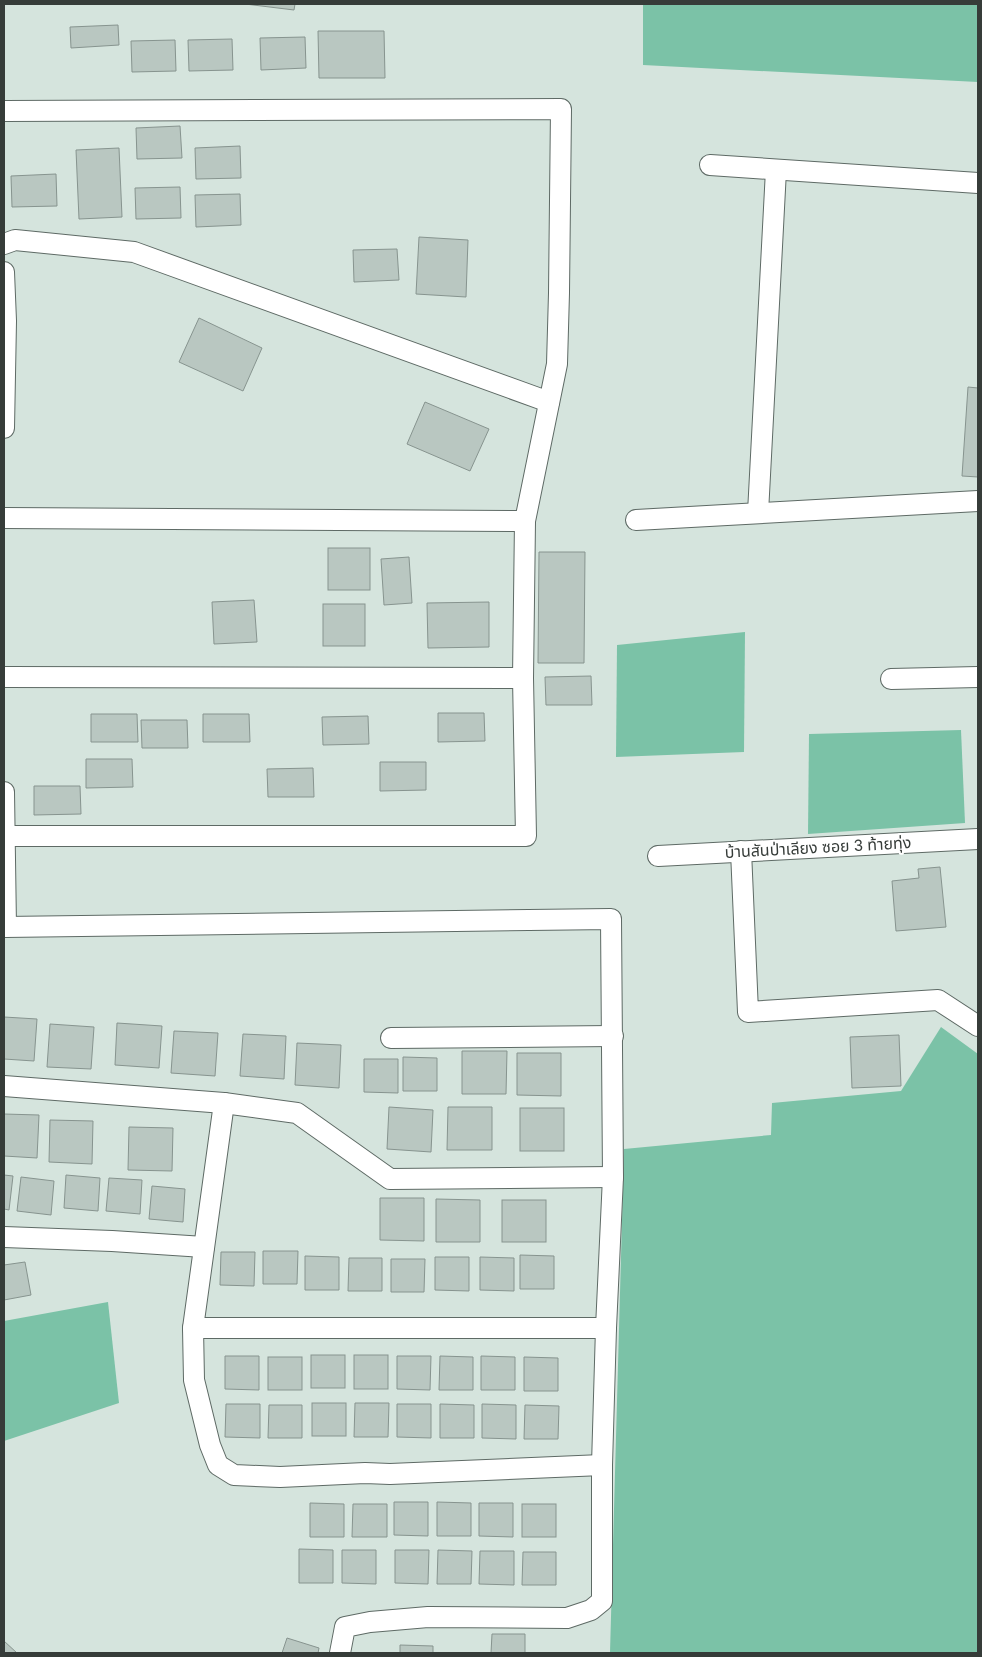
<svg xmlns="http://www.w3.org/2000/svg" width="982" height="1657" font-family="Helvetica,'Noto Sans Thai',sans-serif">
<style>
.green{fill:#7bc2a7}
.building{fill:#b9c7c1;stroke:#87948f}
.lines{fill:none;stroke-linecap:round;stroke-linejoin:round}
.street-casing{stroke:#5e6a65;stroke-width:22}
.street{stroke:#fff;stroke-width:20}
.labels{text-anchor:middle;stroke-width:4;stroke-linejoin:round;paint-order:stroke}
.street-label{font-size:16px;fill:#363c39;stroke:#fff}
</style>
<rect width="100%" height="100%" fill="#d5e4dd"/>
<!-- green -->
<g class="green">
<path d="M 643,4 L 978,4 L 978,82 L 643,65 Z"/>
<path d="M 745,632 L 744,752 L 616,757 L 617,645 Z"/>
<path d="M 961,730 L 965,823 L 808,834 L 809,734 Z"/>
<path d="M 941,1027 L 978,1054 L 978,1653 L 610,1653 L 624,1149 L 771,1135 L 772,1103 L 901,1091 Z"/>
<path d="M 108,1302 L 119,1403 L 4,1441 L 4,1321 Z"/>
</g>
<!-- building -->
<g class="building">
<path d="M 245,4 L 295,4 L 294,10 Z"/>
<path d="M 118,25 L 119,45 L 71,48 L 70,27 Z"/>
<path d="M 318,31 L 384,31 L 385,78 L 319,78 Z"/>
<path d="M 305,37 L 306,68 L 261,70 L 260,38 Z"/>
<path d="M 232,39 L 233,70 L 189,71 L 188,40 Z"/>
<path d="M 175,40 L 176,71 L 132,72 L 131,41 Z"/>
<path d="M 180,126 L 182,158 L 137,159 L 136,128 Z"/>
<path d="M 240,146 L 241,178 L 196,179 L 195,148 Z"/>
<path d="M 119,148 L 122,217 L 79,219 L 76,150 Z"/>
<path d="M 56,174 L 57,206 L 12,207 L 11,176 Z"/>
<path d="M 180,187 L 181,218 L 136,219 L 135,188 Z"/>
<path d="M 240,194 L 241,225 L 196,227 L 195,195 Z"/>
<path d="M 419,237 L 468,240 L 466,297 L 416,294 Z"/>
<path d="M 397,249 L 399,280 L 354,282 L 353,250 Z"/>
<path d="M 199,318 L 262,348 L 243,391 L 179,362 Z"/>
<path d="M 968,387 L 978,388 L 978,477 L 962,476 Z"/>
<path d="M 425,402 L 489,429 L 470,471 L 407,444 Z"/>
<rect x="328" y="548" width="42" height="42"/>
<path d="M 539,552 L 585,552 L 584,663 L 538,663 Z"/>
<path d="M 409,557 L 412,603 L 384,605 L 381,559 Z"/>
<path d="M 254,600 L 257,642 L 214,644 L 212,602 Z"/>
<path d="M 489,602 L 489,647 L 428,648 L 427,603 Z"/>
<rect x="323" y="604" width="42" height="42"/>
<path d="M 591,676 L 592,705 L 546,705 L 545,677 Z"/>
<path d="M 438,713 L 484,713 L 485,741 L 438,742 Z"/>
<path d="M 91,714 L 137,714 L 138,742 L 91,742 Z"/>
<path d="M 203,714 L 249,714 L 250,742 L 203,742 Z"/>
<path d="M 368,716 L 369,744 L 323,745 L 322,717 Z"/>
<path d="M 141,720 L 187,720 L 188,748 L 142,748 Z"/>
<path d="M 86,759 L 132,759 L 133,787 L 86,788 Z"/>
<path d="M 380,762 L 426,762 L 426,790 L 380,791 Z"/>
<path d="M 313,768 L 314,797 L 268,797 L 267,769 Z"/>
<path d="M 34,786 L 80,786 L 81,814 L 34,815 Z"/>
<path d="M 940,867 L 946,927 L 896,931 L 892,881 L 919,878 L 918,869 Z"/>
<path d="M 4,1017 L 37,1019 L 34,1061 L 4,1059 Z"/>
<path d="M 117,1023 L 162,1026 L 159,1068 L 115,1065 Z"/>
<path d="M 50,1024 L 94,1027 L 91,1069 L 47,1067 Z"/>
<path d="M 174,1031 L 218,1033 L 215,1076 L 171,1073 Z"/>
<path d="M 243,1034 L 286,1036 L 284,1079 L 240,1076 Z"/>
<path d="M 899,1035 L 901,1086 L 852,1088 L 850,1037 Z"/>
<path d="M 297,1043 L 341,1045 L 339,1088 L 295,1085 Z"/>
<path d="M 462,1051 L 507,1051 L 506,1094 L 462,1094 Z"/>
<path d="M 517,1053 L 561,1053 L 561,1096 L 517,1095 Z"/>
<path d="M 403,1057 L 437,1058 L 437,1091 L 403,1091 Z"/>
<path d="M 364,1059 L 398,1059 L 398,1093 L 364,1092 Z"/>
<path d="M 389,1107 L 433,1110 L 431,1152 L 387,1149 Z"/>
<path d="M 448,1107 L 492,1107 L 492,1150 L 447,1150 Z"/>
<rect x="520" y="1108" width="44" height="43"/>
<path d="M 4,1114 L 39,1115 L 37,1158 L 4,1156 Z"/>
<path d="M 50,1120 L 93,1121 L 92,1164 L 49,1162 Z"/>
<path d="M 129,1127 L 173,1128 L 172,1171 L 128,1170 Z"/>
<path d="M 4,1175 L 13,1176 L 9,1210 L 4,1209 Z"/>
<path d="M 66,1175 L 100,1178 L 98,1211 L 64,1208 Z"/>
<path d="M 21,1177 L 54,1181 L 51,1215 L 17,1211 Z"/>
<path d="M 109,1178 L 142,1180 L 140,1214 L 106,1211 Z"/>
<path d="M 152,1186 L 185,1189 L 183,1222 L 149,1219 Z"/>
<path d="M 380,1198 L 424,1198 L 424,1241 L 380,1240 Z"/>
<path d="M 436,1199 L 480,1200 L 480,1242 L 436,1242 Z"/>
<rect x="502" y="1200" width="44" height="42"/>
<path d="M 263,1251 L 298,1251 L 297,1284 L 263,1284 Z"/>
<path d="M 221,1252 L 255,1252 L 254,1286 L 220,1285 Z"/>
<path d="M 520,1255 L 554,1256 L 554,1289 L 520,1289 Z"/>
<path d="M 305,1256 L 339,1257 L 339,1290 L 305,1290 Z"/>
<path d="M 435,1257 L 469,1257 L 469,1291 L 435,1290 Z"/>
<path d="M 480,1257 L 514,1258 L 514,1291 L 480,1290 Z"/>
<path d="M 349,1258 L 382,1258 L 382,1291 L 348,1291 Z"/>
<path d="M 391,1259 L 425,1259 L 424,1292 L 391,1292 Z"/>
<path d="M 25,1262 L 31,1295 L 4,1300 L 4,1265 Z"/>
<rect x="311" y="1355" width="34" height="33"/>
<rect x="354" y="1355" width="34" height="34"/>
<path d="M 225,1356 L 259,1356 L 259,1390 L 225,1389 Z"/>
<path d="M 397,1356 L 431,1356 L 430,1390 L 397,1389 Z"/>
<path d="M 440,1356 L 473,1357 L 473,1390 L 439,1390 Z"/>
<path d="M 481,1356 L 515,1357 L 515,1390 L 481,1390 Z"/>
<rect x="268" y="1357" width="34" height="33"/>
<path d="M 524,1357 L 558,1358 L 558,1391 L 524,1391 Z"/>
<rect x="312" y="1403" width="34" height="33"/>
<path d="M 355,1403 L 389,1403 L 388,1437 L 354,1437 Z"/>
<path d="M 226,1404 L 260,1404 L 260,1438 L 225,1437 Z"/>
<path d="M 397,1404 L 431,1404 L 431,1438 L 397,1437 Z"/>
<path d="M 440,1404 L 474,1405 L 474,1438 L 440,1438 Z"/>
<path d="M 482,1404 L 516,1405 L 516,1439 L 482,1438 Z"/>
<path d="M 269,1405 L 302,1405 L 302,1438 L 268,1438 Z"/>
<path d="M 525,1405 L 559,1406 L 558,1439 L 524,1439 Z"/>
<path d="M 394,1502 L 428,1502 L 428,1536 L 394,1535 Z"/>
<path d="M 437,1502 L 471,1503 L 471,1536 L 437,1536 Z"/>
<path d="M 310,1503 L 344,1504 L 344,1537 L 310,1537 Z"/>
<path d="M 479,1503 L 513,1503 L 513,1537 L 479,1536 Z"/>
<path d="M 353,1504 L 387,1504 L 387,1537 L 352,1537 Z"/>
<rect x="522" y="1504" width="34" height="33"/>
<path d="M 299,1549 L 333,1550 L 333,1583 L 299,1583 Z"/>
<path d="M 342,1550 L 376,1550 L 376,1584 L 342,1583 Z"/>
<path d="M 395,1550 L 429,1550 L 428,1584 L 395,1583 Z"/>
<path d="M 438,1550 L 472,1551 L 471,1584 L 437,1584 Z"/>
<path d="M 480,1551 L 514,1551 L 514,1585 L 479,1584 Z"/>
<path d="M 523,1552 L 556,1552 L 556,1585 L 522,1585 Z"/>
<path d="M 492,1634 L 525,1634 L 525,1653 L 491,1653 Z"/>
<path d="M 287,1638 L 319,1648 L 318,1653 L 282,1653 Z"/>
<path d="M 4,1641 L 17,1653 L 4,1653 Z"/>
<path d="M 400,1645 L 433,1646 L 433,1653 L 400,1653 Z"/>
</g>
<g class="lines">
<!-- street casing -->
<g class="street-casing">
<g id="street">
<path d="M 4,111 L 561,109 L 559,293 L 557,364 L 525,521 L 523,678 L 526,836 L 4,836"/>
<path d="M 710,165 L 978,183"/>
<path d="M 4,244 L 15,240 L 134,252 L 549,402"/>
<path d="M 4,272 L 6,321 L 4,428"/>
<path d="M 758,513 L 776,170"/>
<path d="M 4,518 L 525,521"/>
<path d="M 636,520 L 978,501"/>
<path d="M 4,677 L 523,678"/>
<path d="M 891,679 L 978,677"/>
<path d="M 4,792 L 6,927"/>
<path d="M 741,851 L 748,1012 L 938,1000 L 978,1026"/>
<path d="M 658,856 L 978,839"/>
<path d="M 4,927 L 611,919 L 613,1177 L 606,1328 L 602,1465 L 602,1601 L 591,1610 L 567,1618 L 428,1617 L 370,1622 L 345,1627 L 340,1653"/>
<path d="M 391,1038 L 613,1036"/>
<path d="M 4,1086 L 224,1103 L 297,1113 L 390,1179 L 613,1177"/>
<path d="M 224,1103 L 193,1328 L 194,1380 L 210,1445 L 218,1465 L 234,1475 L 280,1477 L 365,1473 L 390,1474 L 602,1465"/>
<path d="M 4,1237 L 112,1241 L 204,1247"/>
<path d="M 193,1328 L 606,1328"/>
</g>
</g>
<!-- street -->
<use href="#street" class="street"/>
</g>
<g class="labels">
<!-- street labels -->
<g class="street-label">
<text transform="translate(818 847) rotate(-3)" y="6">บ้านสันป่าเลียง ซอย 3 ท้ายทุ่ง</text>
</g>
</g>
<!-- border -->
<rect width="982" height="1657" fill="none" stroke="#363c39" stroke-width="10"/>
</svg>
